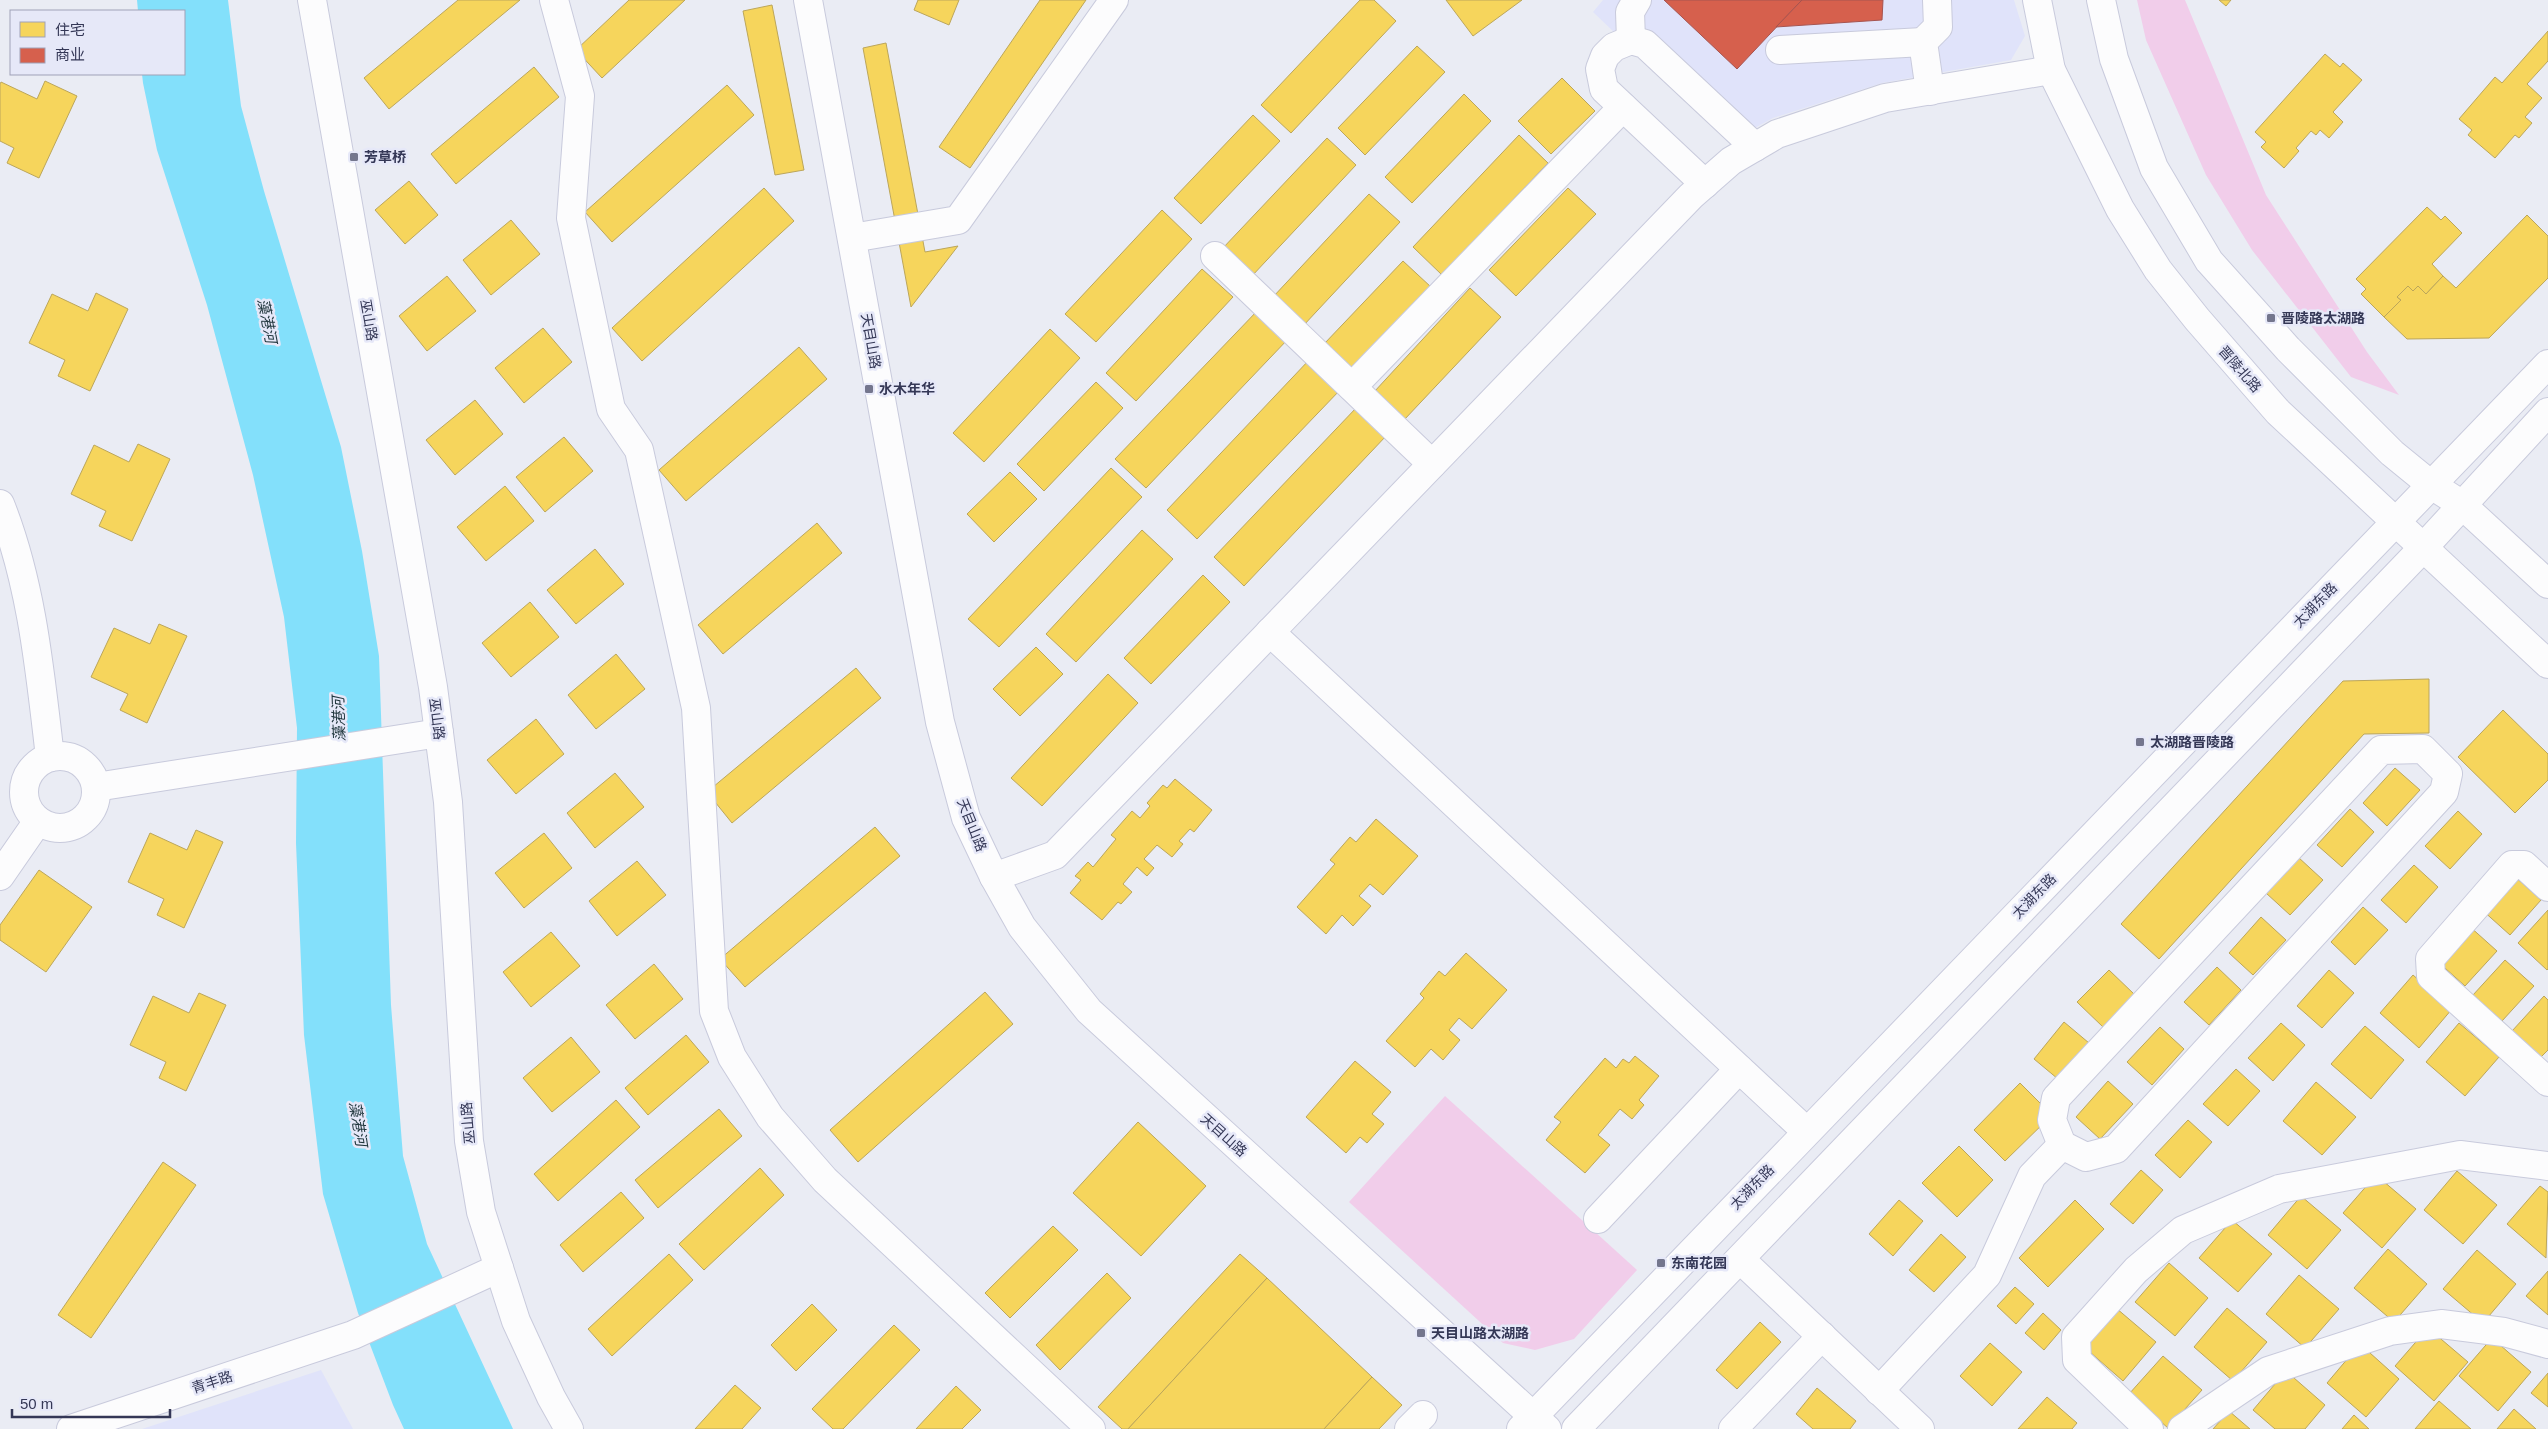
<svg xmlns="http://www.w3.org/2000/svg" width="2548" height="1429" font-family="Helvetica,'Noto Sans SC',sans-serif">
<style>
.built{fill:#e0e3fa}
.green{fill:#f1cdea}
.water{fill:#83e0fb}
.homes{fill:#f6d55c;stroke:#bca65a}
.shops{fill:#d6604d;stroke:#a55450}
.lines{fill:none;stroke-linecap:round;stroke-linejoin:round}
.minor-casing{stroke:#c8cadc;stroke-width:30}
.major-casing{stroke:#c8cadc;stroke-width:30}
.minor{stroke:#fcfcfd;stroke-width:28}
.major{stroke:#fcfcfd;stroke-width:28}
.poi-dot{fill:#74768d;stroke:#e6e8f8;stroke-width:2}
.labels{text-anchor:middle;stroke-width:5;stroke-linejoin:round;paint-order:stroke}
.poi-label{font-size:14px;font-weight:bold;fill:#343756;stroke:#e6e8f8;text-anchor:start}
.street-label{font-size:14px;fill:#343756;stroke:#e6e8f8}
.water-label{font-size:15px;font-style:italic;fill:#1f353c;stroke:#e6e8f8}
</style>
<rect width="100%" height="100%" fill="#eaecf4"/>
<!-- built -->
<g class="built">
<path d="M 1603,0 L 2014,0 L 2025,36 L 2011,60 L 1882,83 L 1773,118 L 1729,142 L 1593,12 Z"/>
<path d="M 321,1370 L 353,1429 L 142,1429 Z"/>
</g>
<!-- green -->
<g class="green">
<path d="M 2137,0 L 2185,0 L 2266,195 L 2367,352 L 2399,395 L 2351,377 L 2252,250 L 2206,175 L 2146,40 Z"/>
<path d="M 1445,1096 L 1637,1270 L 1574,1339 L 1535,1350 L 1503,1343 L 1349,1202 Z"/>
</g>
<!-- water -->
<path class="water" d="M 137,0 L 228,0 L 241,106 L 264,191 L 341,447 L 362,551 L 379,656 L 391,1005 L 403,1156 L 427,1244 L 513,1429 L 404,1429 L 393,1405 L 358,1313 L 323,1194 L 304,1035 L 296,843 L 297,728 L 284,617 L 253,475 L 207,305 L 157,150 L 143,83 L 142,74 L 184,74 L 184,11 L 138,11 Z"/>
<!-- homes -->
<g class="homes">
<path d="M 458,0 L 520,0 L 389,109 L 364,78 Z"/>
<path d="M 629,0 L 685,0 L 602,78 L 576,50 Z"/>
<path d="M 918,0 L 959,0 L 949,25 L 914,10 Z"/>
<path d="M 1040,0 L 1086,0 L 970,168 L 939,147 Z"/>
<path d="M 1360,0 L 1374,0 L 1396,21 L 1291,133 L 1261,105 Z"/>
<path d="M 1446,0 L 1522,0 L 1473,36 Z"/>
<path d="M 2219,0 L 2231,0 L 2226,6 Z"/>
<path d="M 772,5 L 804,170 L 775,175 L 743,11 Z"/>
<path d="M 2548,31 L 2548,61 L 2527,84 L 2542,98 L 2525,117 L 2532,123 L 2519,138 L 2515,135 L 2495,158 L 2468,135 L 2472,130 L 2459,119 L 2495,77 L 2502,83 Z"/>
<path d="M 886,43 L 925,252 L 958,246 L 911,307 L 863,48 Z"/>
<path d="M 1417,46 L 1445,72 L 1365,155 L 1338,128 Z"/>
<path d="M 2325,54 L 2340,67 L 2343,63 L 2362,80 L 2333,112 L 2343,122 L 2329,138 L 2320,130 L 2316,135 L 2311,131 L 2296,148 L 2299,151 L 2284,168 L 2261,147 L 2266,142 L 2255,132 Z"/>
<path d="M 534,67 L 559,97 L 456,184 L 431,154 Z"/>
<path d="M 1562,78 L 1595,111 L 1551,154 L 1518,121 Z"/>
<path d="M 45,81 L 77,96 L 39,178 L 7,163 L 14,148 L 0,141 L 0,84 L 1,82 L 37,99 Z"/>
<path d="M 727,85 L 754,115 L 612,242 L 585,212 Z"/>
<path d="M 1464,94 L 1491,121 L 1412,203 L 1385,177 Z"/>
<path d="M 1253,115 L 1280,141 L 1201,224 L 1174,198 Z"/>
<path d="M 1519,135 L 1548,163 L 1442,275 L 1413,247 Z"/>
<path d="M 1327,138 L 1356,165 L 1251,277 L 1222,249 Z"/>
<path d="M 409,181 L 438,215 L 405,244 L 375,210 Z"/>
<path d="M 764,188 L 794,221 L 642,361 L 612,328 Z"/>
<path d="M 1568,188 L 1596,214 L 1516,296 L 1489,270 Z"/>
<path d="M 1369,194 L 1400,222 L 1303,326 L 1273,297 Z"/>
<path d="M 2427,207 L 2441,220 L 2445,216 L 2462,233 L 2432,264 L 2443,276 L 2426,294 L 2418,286 L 2413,291 L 2408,286 L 2397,297 L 2401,300 L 2384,317 L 2361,294 L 2366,289 L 2356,279 Z"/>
<path d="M 1162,210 L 1192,239 L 1096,342 L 1065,314 Z"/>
<path d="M 2527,215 L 2548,236 L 2548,278 L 2489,338 L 2407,339 L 2384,317 L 2401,300 L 2397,297 L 2408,286 L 2413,291 L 2418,286 L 2426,294 L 2443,276 L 2456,288 Z"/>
<path d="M 511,220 L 540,254 L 491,295 L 463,260 Z"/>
<path d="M 1403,261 L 1431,287 L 1352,370 L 1324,344 Z"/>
<path d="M 1202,269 L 1233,297 L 1136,401 L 1106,373 Z"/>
<path d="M 447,276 L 476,311 L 427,351 L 399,316 Z"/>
<path d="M 1470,288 L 1501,317 L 1404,420 L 1374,392 Z"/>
<path d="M 96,293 L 128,309 L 90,391 L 58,376 L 65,360 L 29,343 L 52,294 L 88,311 Z"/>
<path d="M 1259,309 L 1289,338 L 1146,488 L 1115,459 Z"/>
<path d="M 543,328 L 572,362 L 524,403 L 495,368 Z"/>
<path d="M 1050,329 L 1080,358 L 984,462 L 953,433 Z"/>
<path d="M 799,347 L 827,379 L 686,501 L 659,470 Z"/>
<path d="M 1310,359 L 1341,389 L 1197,539 L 1167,510 Z"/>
<path d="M 1096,382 L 1123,408 L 1044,491 L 1017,464 Z"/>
<path d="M 475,400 L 503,434 L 455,475 L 426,440 Z"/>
<path d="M 1357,407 L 1387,435 L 1244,586 L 1214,557 Z"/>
<path d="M 564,437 L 593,471 L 545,512 L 516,477 Z"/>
<path d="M 138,444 L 170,459 L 132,541 L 99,526 L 106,511 L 71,494 L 94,445 L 129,462 Z"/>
<path d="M 1111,468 L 1142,497 L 999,647 L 968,619 Z"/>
<path d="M 1010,472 L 1037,499 L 994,542 L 967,514 Z"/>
<path d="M 505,486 L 534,521 L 486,561 L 457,527 Z"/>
<path d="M 817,523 L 842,553 L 723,654 L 698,625 Z"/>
<path d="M 1142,530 L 1173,559 L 1076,662 L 1046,634 Z"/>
<path d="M 595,549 L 624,584 L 576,624 L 547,590 Z"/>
<path d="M 1203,575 L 1230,602 L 1151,684 L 1124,658 Z"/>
<path d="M 530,602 L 559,637 L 511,677 L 482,643 Z"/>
<path d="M 159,624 L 187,636 L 147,723 L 120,710 L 128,694 L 91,677 L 114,628 L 150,644 Z"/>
<path d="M 1036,647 L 1063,674 L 1020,716 L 993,689 Z"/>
<path d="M 616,654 L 645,689 L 596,729 L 568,695 Z"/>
<path d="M 856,668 L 881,698 L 732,823 L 707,792 Z"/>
<path d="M 1108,674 L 1138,703 L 1042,806 L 1011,778 Z"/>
<path d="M 2429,679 L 2429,733 L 2364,734 L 2159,959 L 2121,924 L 2343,681 Z"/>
<path d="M 2503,710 L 2548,754 L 2548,780 L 2515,813 L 2458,757 Z"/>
<path d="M 536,719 L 564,754 L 516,794 L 487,760 Z"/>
<path d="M 2395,768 L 2420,790 L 2387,826 L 2363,803 Z"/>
<path d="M 615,773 L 644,807 L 595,848 L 567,813 Z"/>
<path d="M 1175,779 L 1212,810 L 1194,832 L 1190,829 L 1179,841 L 1183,844 L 1172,857 L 1157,845 L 1144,859 L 1154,868 L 1147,876 L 1137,867 L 1123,884 L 1132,892 L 1121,904 L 1118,902 L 1102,920 L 1070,893 L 1081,880 L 1075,876 L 1088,862 L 1093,867 L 1116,839 L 1111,835 L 1132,811 L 1140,818 L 1150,806 L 1147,803 L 1163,785 L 1167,788 Z"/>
<path d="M 2350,809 L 2374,832 L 2342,867 L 2317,845 Z"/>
<path d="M 2458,811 L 2482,834 L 2450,869 L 2425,846 Z"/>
<path d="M 1376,819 L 1418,856 L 1383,895 L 1370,884 L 1359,896 L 1371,906 L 1353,926 L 1342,915 L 1326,934 L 1297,907 L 1335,864 L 1330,860 L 1350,837 L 1356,842 Z"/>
<path d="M 875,827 L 900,856 L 745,987 L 720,959 Z"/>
<path d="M 196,830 L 223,842 L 184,928 L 157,915 L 164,899 L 128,882 L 150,833 L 187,850 Z"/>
<path d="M 544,833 L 572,868 L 524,908 L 495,873 Z"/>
<path d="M 2298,857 L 2323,880 L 2290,915 L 2266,893 Z"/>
<path d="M 637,861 L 666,895 L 617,936 L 589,901 Z"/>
<path d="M 2414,865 L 2438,887 L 2406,923 L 2381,900 Z"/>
<path d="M 39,870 L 92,907 L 46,972 L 0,940 L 0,925 Z"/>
<path d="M 2512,874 L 2541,900 L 2510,935 L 2481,909 Z"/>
<path d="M 2363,907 L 2388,930 L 2355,965 L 2331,942 Z"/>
<path d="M 2548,910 L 2548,969 L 2547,970 L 2518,943 Z"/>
<path d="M 2261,917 L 2286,940 L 2253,975 L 2229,953 Z"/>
<path d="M 2468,925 L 2497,951 L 2465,986 L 2436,960 Z"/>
<path d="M 551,932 L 580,966 L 531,1007 L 503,972 Z"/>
<path d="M 1466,953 L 1507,990 L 1472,1029 L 1459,1018 L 1449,1030 L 1460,1040 L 1443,1060 L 1431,1049 L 1415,1067 L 1386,1041 L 1424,998 L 1420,994 L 1439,971 L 1445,976 Z"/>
<path d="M 2505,960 L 2534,986 L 2502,1021 L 2473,995 Z"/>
<path d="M 654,964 L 683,999 L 635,1039 L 606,1005 Z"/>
<path d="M 2217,967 L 2241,990 L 2209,1025 L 2184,1002 Z"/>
<path d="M 2109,970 L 2134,994 L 2103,1027 L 2077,1002 Z"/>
<path d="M 2329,970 L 2354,993 L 2322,1028 L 2297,1006 Z"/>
<path d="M 2413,975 L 2452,1009 L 2419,1048 L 2380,1013 Z"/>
<path d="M 985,992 L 1013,1024 L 858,1162 L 830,1130 Z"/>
<path d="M 199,993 L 226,1005 L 186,1091 L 159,1078 L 166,1062 L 130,1045 L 153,996 L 189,1013 Z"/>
<path d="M 2544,996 L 2548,1000 L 2548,1050 L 2541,1057 L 2512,1031 Z"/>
<path d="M 2064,1022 L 2089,1043 L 2058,1079 L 2034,1059 Z"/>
<path d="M 2281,1023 L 2305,1045 L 2273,1081 L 2248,1058 Z"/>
<path d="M 2459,1023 L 2499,1057 L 2465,1096 L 2426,1062 Z"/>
<path d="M 2365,1026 L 2404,1060 L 2371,1099 L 2331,1064 Z"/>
<path d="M 2160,1027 L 2184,1049 L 2152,1085 L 2127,1062 Z"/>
<path d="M 686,1035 L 709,1062 L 648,1115 L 625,1088 Z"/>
<path d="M 571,1037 L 600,1072 L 552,1112 L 523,1078 Z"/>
<path d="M 1635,1056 L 1659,1076 L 1639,1100 L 1644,1105 L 1632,1119 L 1620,1109 L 1598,1135 L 1610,1145 L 1585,1173 L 1546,1140 L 1561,1122 L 1554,1117 L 1605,1058 L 1616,1068 L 1623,1059 L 1629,1063 Z"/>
<path d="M 1355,1061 L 1391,1092 L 1372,1114 L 1384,1124 L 1367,1143 L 1360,1137 L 1346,1153 L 1306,1117 Z"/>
<path d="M 2236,1069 L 2260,1091 L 2228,1126 L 2203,1104 Z"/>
<path d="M 2108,1081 L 2133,1104 L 2100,1139 L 2076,1117 Z"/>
<path d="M 2316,1082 L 2356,1117 L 2322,1155 L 2283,1121 Z"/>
<path d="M 2020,1083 L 2052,1115 L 2005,1161 L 1974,1130 Z"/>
<path d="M 616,1100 L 640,1127 L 558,1201 L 534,1174 Z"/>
<path d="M 719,1109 L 742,1136 L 658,1208 L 635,1180 Z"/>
<path d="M 2188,1120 L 2212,1142 L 2180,1178 L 2155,1155 Z"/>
<path d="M 1138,1122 L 1206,1186 L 1141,1256 L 1073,1193 Z"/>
<path d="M 1959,1146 L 1993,1180 L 1957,1217 L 1922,1183 Z"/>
<path d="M 163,1162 L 196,1185 L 91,1338 L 58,1315 Z"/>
<path d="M 760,1168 L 784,1195 L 704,1270 L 679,1244 Z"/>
<path d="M 2141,1170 L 2163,1190 L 2133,1224 L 2110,1204 Z"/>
<path d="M 2457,1171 L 2497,1205 L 2463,1244 L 2424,1210 Z"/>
<path d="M 2376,1175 L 2416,1209 L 2382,1248 L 2343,1213 Z"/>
<path d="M 2540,1186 L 2548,1192 L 2546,1258 L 2507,1224 Z"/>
<path d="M 621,1192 L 644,1218 L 583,1272 L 560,1245 Z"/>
<path d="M 2301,1196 L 2341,1230 L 2307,1269 L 2268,1235 Z"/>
<path d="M 1899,1200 L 1923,1221 L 1893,1256 L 1869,1234 Z"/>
<path d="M 2075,1200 L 2104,1229 L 2048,1287 L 2019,1258 Z"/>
<path d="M 2232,1220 L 2272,1254 L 2238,1292 L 2199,1258 Z"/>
<path d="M 1053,1226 L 1078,1250 L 1010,1318 L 985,1293 Z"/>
<path d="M 1941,1234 L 1966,1257 L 1934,1292 L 1909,1270 Z"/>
<path d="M 2388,1249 L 2427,1284 L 2394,1322 L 2354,1288 Z"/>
<path d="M 2477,1250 L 2516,1284 L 2483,1323 L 2443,1289 Z"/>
<path d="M 669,1254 L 693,1280 L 612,1356 L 588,1329 Z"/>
<path d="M 1240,1254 L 1267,1278 L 1128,1429 L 1122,1429 L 1098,1407 Z"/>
<path d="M 2169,1263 L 2208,1298 L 2175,1336 L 2135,1302 Z"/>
<path d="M 2548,1271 L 2548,1315 L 2526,1296 Z"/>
<path d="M 1107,1273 L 1131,1298 L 1060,1370 L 1036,1345 Z"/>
<path d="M 2299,1275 L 2339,1309 L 2305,1348 L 2266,1314 Z"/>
<path d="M 1267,1278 L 1372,1377 L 1324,1429 L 1128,1429 Z"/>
<path d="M 2015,1287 L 2034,1304 L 2016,1324 L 1997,1306 Z"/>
<path d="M 812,1304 L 837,1330 L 796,1371 L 771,1345 Z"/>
<path d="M 2116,1308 L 2156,1342 L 2123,1381 L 2083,1346 Z"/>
<path d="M 2227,1308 L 2267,1342 L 2233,1381 L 2194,1347 Z"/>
<path d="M 2043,1313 L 2061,1330 L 2044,1350 L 2025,1333 Z"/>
<path d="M 1760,1322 L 1781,1342 L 1737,1389 L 1716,1370 Z"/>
<path d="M 894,1325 L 920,1350 L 843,1429 L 833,1429 L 812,1409 Z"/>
<path d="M 2428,1328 L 2468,1362 L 2434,1401 L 2395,1366 Z"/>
<path d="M 2492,1338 L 2531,1372 L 2498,1411 L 2459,1376 Z"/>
<path d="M 1990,1343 L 2022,1372 L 1992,1406 L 1960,1376 Z"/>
<path d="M 2360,1344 L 2399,1379 L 2366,1417 L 2327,1383 Z"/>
<path d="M 2163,1356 L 2202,1390 L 2168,1428 L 2129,1394 Z"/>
<path d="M 2286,1371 L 2325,1405 L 2305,1429 L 2275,1429 L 2253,1410 Z"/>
<path d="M 2548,1373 L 2548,1407 L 2531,1393 Z"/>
<path d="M 1372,1377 L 1402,1405 L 1379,1429 L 1324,1429 Z"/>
<path d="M 735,1385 L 761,1408 L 742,1429 L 695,1429 Z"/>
<path d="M 956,1386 L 981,1410 L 962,1429 L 916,1429 Z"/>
<path d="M 1817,1388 L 1856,1421 L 1850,1429 L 1813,1429 L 1796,1414 Z"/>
<path d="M 2047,1397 L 2077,1423 L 2072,1429 L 2018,1429 Z"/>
<path d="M 2439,1401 L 2471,1429 L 2415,1429 Z"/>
<path d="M 2514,1409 L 2536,1429 L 2497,1429 Z"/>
<path d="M 2229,1411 L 2250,1429 L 2213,1429 Z"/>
<path d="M 2354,1415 L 2369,1429 L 2342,1429 Z"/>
</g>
<!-- shops -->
<g class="shops">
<path d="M 1664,0 L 1802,0 L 1737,69 Z"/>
<path d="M 1802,0 L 1883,0 L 1882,20 L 1776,27 Z"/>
</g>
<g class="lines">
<!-- minor casing -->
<g class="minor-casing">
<g id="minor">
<path d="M 312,0 L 433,687 L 448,802 L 469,1141 L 481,1212 L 516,1321 L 551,1397 L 569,1429"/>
<path d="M 554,0 L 580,96 L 571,218 L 611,409 L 639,450 L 696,708 L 714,1011 L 732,1057 L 770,1117 L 825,1180 L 1091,1429"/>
<path d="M 808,0 L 940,722 L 966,818 L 994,877 L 1022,927 L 1089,1011 L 1547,1429"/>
<path d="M 1631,40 L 1630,12 L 1637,0"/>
<path d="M 1780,50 L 1923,42"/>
<path d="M 1930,91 L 1923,42 L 1938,27 L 1937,0"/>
<path d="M 1705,184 L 1604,89 L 1600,69 L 1605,56 L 1614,47 L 1631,40 L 1645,44 L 1755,147"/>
<path d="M 852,238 L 958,220 L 1114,0"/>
<path d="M 1215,256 L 1432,464"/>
<path d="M 1352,387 L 1623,107"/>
<path d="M 0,504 C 32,584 40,672 50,757"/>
<path d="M 1270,632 L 1806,1131"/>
<path d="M 2423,749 L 2448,774 L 2444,792 L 2116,1149 L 2086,1157 L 2062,1145 L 2052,1120 L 2056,1098 L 2381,750 Z"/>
<circle cx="60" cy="792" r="36"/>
<path d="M 96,787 L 439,733"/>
<path d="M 0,876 L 38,821"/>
<path d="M 994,877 L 1055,855 L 1691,196 L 1731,161 L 1777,134 L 1885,98 L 2051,70"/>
<path d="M 2548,887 L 2524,865 L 2512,865 L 2430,959 L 2431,976 L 2548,1082"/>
<path d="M 1598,1219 L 1739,1069"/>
<path d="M 1740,1259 L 1920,1429"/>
<path d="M 1879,1391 L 1987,1275 L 2032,1176 L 2062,1145"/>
<path d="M 71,1429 L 353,1335 L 499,1268"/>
<path d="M 1409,1429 L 1423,1415"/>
<path d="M 1733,1429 L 1822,1336"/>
<path d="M 2149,1429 L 2077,1360 L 2076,1337 L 2136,1270 L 2183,1230 L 2279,1189 L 2460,1155 L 2548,1166"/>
<path d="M 2182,1429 L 2268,1371 L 2390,1331 L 2441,1324 L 2504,1332 L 2548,1344"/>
</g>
</g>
<!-- major casing -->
<g class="major-casing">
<g id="major">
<path d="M 2037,0 L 2051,70 L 2120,209 L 2158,270 L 2197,319 L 2278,412 L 2548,664"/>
<path d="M 2101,0 L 2114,59 L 2154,168 L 2209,261 L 2288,349 L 2392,453 L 2430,484 L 2461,504 L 2548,584"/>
<path d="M 1521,1429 L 2548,364"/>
<path d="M 1576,1429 L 2422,549 L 2548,412"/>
</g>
</g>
<!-- minor -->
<use href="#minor" class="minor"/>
<!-- major -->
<use href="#major" class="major"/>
</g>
<!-- markers -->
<g class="poi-dot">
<rect x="349" y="152" width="10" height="10" rx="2.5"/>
<rect x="2266" y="313" width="10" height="10" rx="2.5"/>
<rect x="864" y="384" width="10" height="10" rx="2.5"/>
<rect x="2135" y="737" width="10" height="10" rx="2.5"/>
<rect x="1656" y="1258" width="10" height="10" rx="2.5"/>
<rect x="1416" y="1328" width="10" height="10" rx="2.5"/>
</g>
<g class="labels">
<!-- poi labels -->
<g class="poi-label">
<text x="364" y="162">芳草桥</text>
<text x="2281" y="323">晋陵路太湖路</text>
<text x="879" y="394">水木年华</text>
<text x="2150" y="747">太湖路晋陵路</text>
<text x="1671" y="1268">东南花园</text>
<text x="1431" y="1338">天目山路太湖路</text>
</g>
<!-- street labels -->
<g class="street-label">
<text transform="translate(369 320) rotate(80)" y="5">巫山路</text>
<text transform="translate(871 341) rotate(80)" y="5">天目山路</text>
<text transform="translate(2240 369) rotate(49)" y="5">晋陵北路</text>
<text transform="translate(2315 605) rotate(-46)" y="5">太湖东路</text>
<text transform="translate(437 719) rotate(83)" y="5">巫山路</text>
<text transform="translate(972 825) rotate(68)" y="5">天目山路</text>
<text transform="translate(2034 896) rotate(-46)" y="5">太湖东路</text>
<text transform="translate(468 1123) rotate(-95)" y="5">巫山路</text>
<text transform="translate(1224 1135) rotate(42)" y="5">天目山路</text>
<text transform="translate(1752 1187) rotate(-46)" y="5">太湖东路</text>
<text transform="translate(212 1382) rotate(-18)" y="5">青丰路</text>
</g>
<!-- water labels -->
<g class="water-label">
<text transform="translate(267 321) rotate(79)" y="5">藻港河</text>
<text transform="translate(339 719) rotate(-92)" y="5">藻港河</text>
<text transform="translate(358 1124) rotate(81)" y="5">藻港河</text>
</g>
</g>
<!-- legend -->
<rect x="10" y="10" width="175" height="65" fill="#e6e8f8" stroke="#9fa1b7"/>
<rect x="20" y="22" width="25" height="15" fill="#f6d55c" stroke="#9fa1b7"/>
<text x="55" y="35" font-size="15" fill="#343756">住宅</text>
<rect x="20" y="48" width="25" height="15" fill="#d6604d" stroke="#9fa1b7"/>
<text x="55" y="60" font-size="15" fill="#343756">商业</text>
<!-- scale -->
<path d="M12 1409v8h158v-8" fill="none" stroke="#343756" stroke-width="2.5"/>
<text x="20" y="1409" font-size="15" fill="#343756" stroke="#e6e8f8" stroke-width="4" paint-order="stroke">50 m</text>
</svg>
